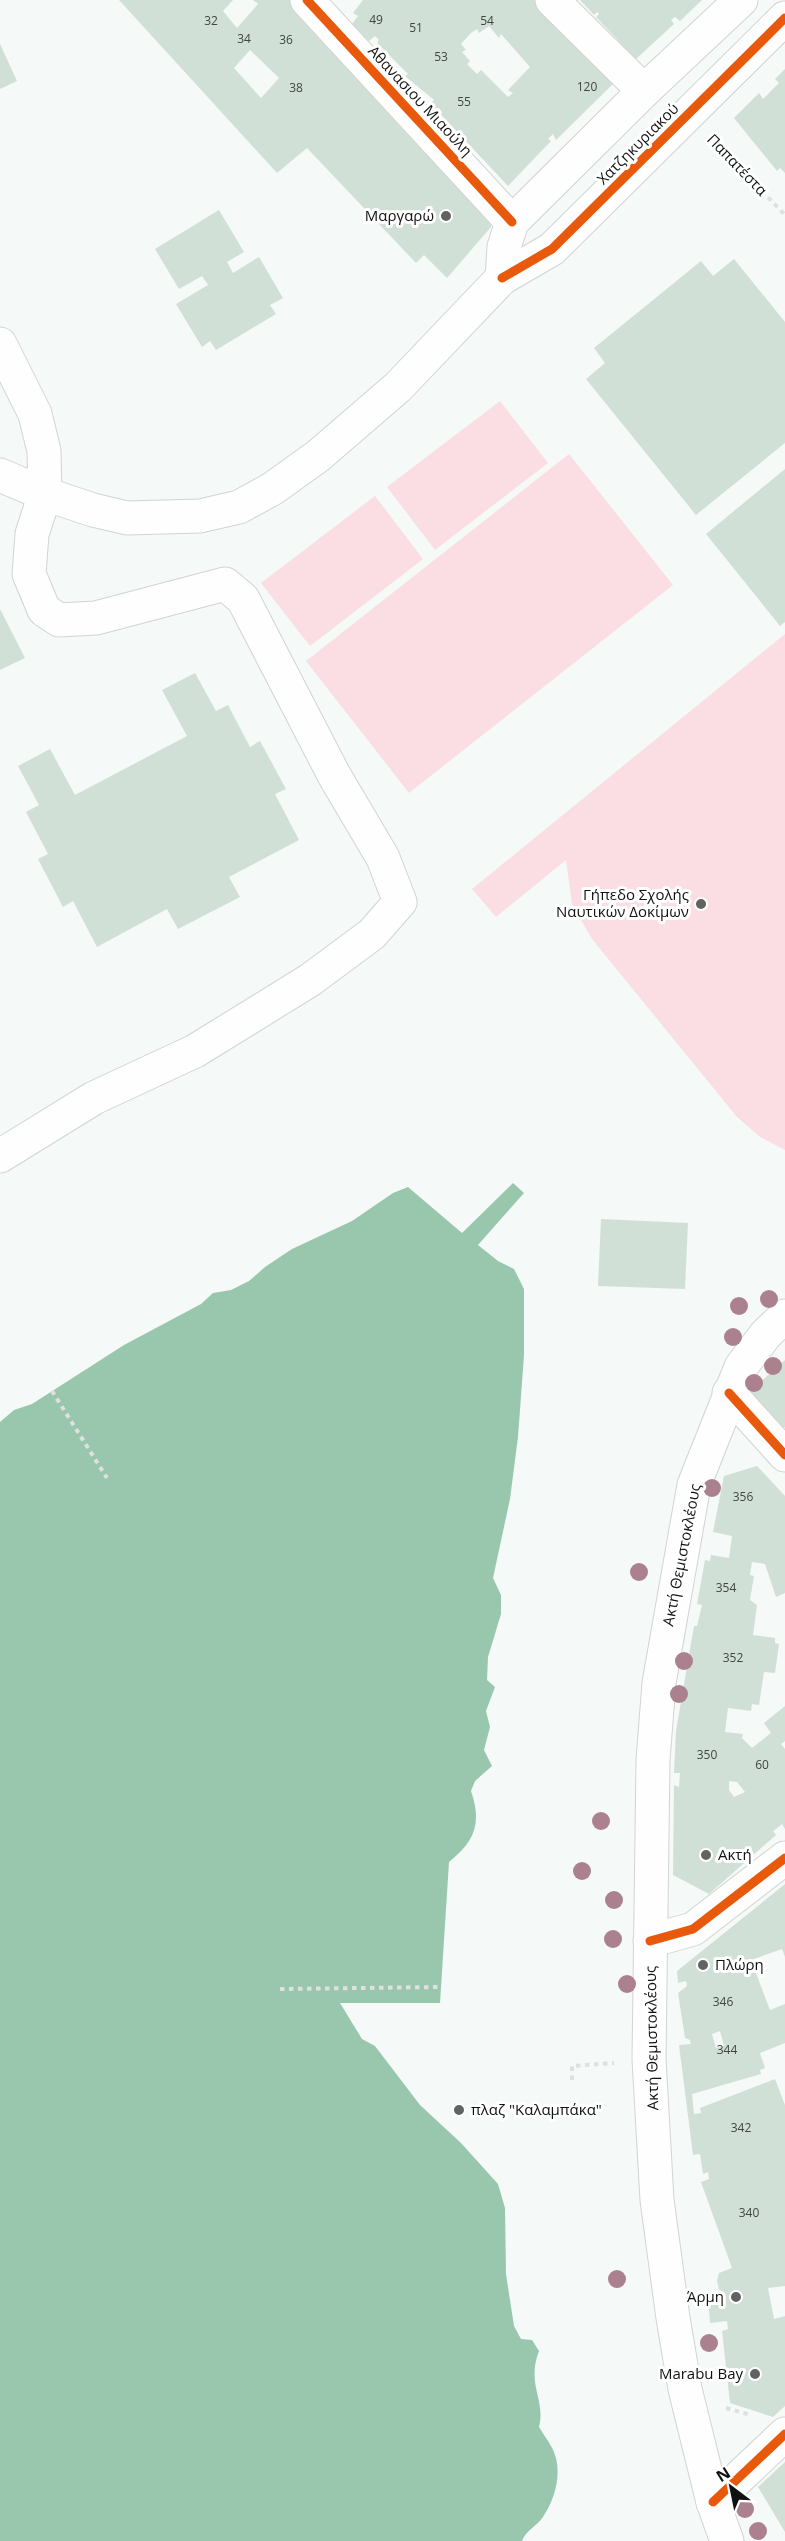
<svg xmlns="http://www.w3.org/2000/svg" width="785" height="2541" font-family="'Open Sans',sans-serif">
<style>
.green{fill:#fadee4}
.water{fill:#99c7ae}
.building{fill:#d1e0d7;fill-rule:evenodd}
.lines{fill:none;stroke-linecap:round;stroke-linejoin:round}
.minor-casing{stroke:#d1d4d2;stroke-width:35}
.major-casing{stroke:#d1d4d2;stroke-width:35}
.path{stroke:#dfe0df;stroke-width:4;stroke-dasharray:4.5 4.5;stroke-linecap:butt}
.minor{stroke:#fefefe;stroke-width:33}
.major{stroke:#fefefe;stroke-width:33}
.cycleway-casing{stroke:#fff;stroke-width:13}
.cycleway{stroke:#e8590c;stroke-width:9}
.tree{fill:#ab818f}
.poi-dot{fill:#606362;stroke:#fff;stroke-width:2}
.labels{text-anchor:middle;stroke-width:6;stroke-linejoin:round;paint-order:stroke}
.number-label{font-size:12px;fill:#404642}
.street-label{font-size:15px;fill:#101211;stroke:#fff}
.poi-label{font-size:15px;fill:#101211;stroke:#fff;text-anchor:end}
</style>
<rect width="100%" height="100%" fill="#f5f9f7"/>
<!-- green -->
<g class="green">
<path d="M 500,401 L 548,463 L 435,550 L 387,487 Z"/>
<path d="M 569,454 L 673,585 L 409,793 L 306,661 Z"/>
<path d="M 375,496 L 423,559 L 310,646 L 261,583 Z"/>
<path d="M 785,634 L 785,1150 L 760,1137 L 737,1117 L 592,939 L 572,904 L 566,860 L 496,917 L 472,889 Z"/>
</g>
<!-- water -->
<path class="water" d="M 513,1183 L 524,1193 L 478,1245 L 498,1261 L 514,1269 L 524,1289 L 524,1355 L 518,1437 L 510,1499 L 493,1578 L 501,1595 L 501,1614 L 488,1657 L 487,1680 L 495,1687 L 486,1711 L 490,1727 L 484,1750 L 492,1766 L 475,1781 L 471,1791 C 482,1823 475,1841 449,1862 L 440,2003 L 340,2003 L 362,2039 L 375,2046 L 420,2105 L 461,2143 L 498,2184 L 505,2208 L 506,2274 L 514,2326 L 521,2339 L 532,2340 L 539,2351 C 526,2384 546,2400 539,2427 C 543,2434 548,2440 551,2446 C 564,2468 556,2498 543,2517 C 536,2527 526,2530 522,2541 L 0,2541 L 0,1422 L 14,1410 L 32,1404 L 124,1345 L 201,1304 L 213,1293 L 231,1290 L 249,1281 L 265,1267 L 292,1249 L 352,1221 L 393,1193 L 408,1187 L 462,1233 Z"/>
<!-- building -->
<g class="building">
<path d="M 119,0 L 233,0 L 223,11 L 237,28 L 258,4 L 253,0 L 297,0 L 492,216 L 491,227 L 447,278 L 424,255 L 416,263 L 307,148 L 277,173 ZM 250,50 L 279,78 L 261,98 L 234,68 Z"/>
<path d="M 363,0 L 537,0 L 616,81 L 556,140 L 553,134 L 548,139 L 551,141 L 508,186 L 430,103 L 434,100 L 405,76 L 408,74 L 377,43 L 379,40 L 375,36 L 369,41 L 352,24 L 358,16 L 353,13 ZM 489,26 L 499,38 L 501,34 L 530,67 L 508,90 L 513,93 L 508,97 L 481,70 L 477,74 L 467,64 L 470,61 L 462,52 L 466,50 L 461,44 L 471,33 L 477,29 L 479,33 Z"/>
<path d="M 580,0 L 702,0 L 680,21 L 675,17 L 671,20 L 674,24 L 636,59 L 596,17 L 599,14 L 597,12 L 594,15 Z"/>
<path d="M 0,44 L 17,81 L 0,89 Z"/>
<path d="M 785,69 L 785,173 L 780,168 L 777,171 L 734,118 L 759,93 L 763,99 L 779,83 L 775,79 Z"/>
<path d="M 219,210 L 244,252 L 227,262 L 233,273 L 259,257 L 283,298 L 270,305 L 276,314 L 216,350 L 210,341 L 202,347 L 176,304 L 208,285 L 202,276 L 179,289 L 155,249 Z"/>
<path d="M 734,259 L 785,322 L 785,443 L 696,515 L 586,379 L 605,363 L 594,348 L 701,261 L 713,276 Z"/>
<path d="M 785,469 L 785,622 L 780,626 L 706,534 Z"/>
<path d="M 0,609 L 25,658 L 0,670 Z"/>
<path d="M 195,673 L 216,711 L 228,705 L 250,747 L 260,741 L 286,789 L 275,794 L 299,840 L 229,877 L 240,897 L 178,929 L 167,909 L 97,947 L 73,901 L 63,907 L 38,859 L 48,854 L 26,812 L 39,805 L 18,766 L 50,749 L 75,795 L 187,736 L 162,690 Z"/>
<path d="M 601,1219 L 688,1223 L 685,1289 L 598,1286 Z"/>
<path d="M 785,1360 L 785,1427 L 782,1430 L 749,1392 Z"/>
<path d="M 757,1466 L 785,1496 L 785,1593 L 776,1597 L 765,1564 L 752,1562 L 750,1575 L 754,1576 L 750,1600 L 757,1605 L 753,1635 L 775,1638 L 775,1643 L 779,1644 L 775,1673 L 764,1672 L 759,1705 L 752,1704 L 751,1711 L 728,1708 L 725,1732 L 743,1734 L 742,1738 L 752,1748 L 771,1733 L 764,1723 L 785,1706 L 785,1741 L 781,1744 L 785,1749 L 785,1829 L 782,1824 L 776,1829 L 773,1831 L 776,1835 L 709,1894 L 673,1875 L 674,1785 L 679,1787 L 680,1773 L 674,1773 L 676,1731 L 694,1626 L 697,1626 L 702,1605 L 697,1604 L 705,1560 L 710,1561 L 711,1555 L 729,1558 L 732,1536 L 713,1532 L 724,1476 ZM 729,1781 L 737,1782 L 745,1792 L 734,1797 L 729,1790 Z"/>
<path d="M 785,1884 L 785,1957 L 782,1949 L 751,1960 L 770,2010 L 785,2004 L 785,2043 L 760,2053 L 765,2068 L 760,2070 L 761,2074 L 692,2094 L 694,2114 L 701,2113 L 700,2108 L 775,2079 L 785,2105 L 785,2286 L 768,2288 L 774,2319 L 785,2316 L 785,2406 L 773,2417 L 730,2403 L 722,2331 L 728,2329 L 727,2321 L 710,2323 L 708,2295 L 724,2293 L 719,2289 L 717,2281 L 719,2273 L 732,2268 L 701,2182 L 709,2179 L 708,2172 L 703,2174 L 700,2154 L 693,2155 L 679,2045 L 691,2044 L 690,2040 L 685,2038 L 678,1993 L 687,1986 L 686,1981 L 678,1983 L 677,1971 ZM 720,2031 L 724,2046 L 716,2048 L 712,2034 Z"/>
<path d="M 785,2462 L 785,2532 L 758,2487 Z"/>
</g>
<g class="lines">
<!-- minor casing -->
<g class="minor-casing">
<g id="minor">
<path d="M 307,0 L 512,222"/>
<path d="M 552,0 L 644,91"/>
<path d="M 502,278 L 504,247 L 512,222 L 644,91 L 741,0"/>
<path d="M 0,344 L 35,414 L 44,451 L 45,494 L 32,534 L 29,574 L 44,610 L 59,620 L 96,618 L 225,584 L 243,599 L 334,775 L 383,858 L 400,902 L 372,934 L 310,980 L 195,1051 L 94,1098 L 0,1156"/>
<path d="M 0,475 L 45,494 L 93,510 L 127,518 L 200,516 L 239,507 L 272,489 L 318,456 L 398,387 L 502,278 L 552,249 L 785,18"/>
<path d="M 729,1393 L 785,1455"/>
<path d="M 650,1941 L 693,1929 L 785,1858"/>
<path d="M 713,2502 L 785,2434"/>
</g>
</g>
<!-- major casing -->
<g class="major-casing">
<path id="major" d="M 727,2541 L 713,2502 L 685,2389 L 673,2318 L 657,2200 L 649,2059 L 653,1760 L 659,1683 L 694,1485 L 741,1367 L 766,1334 L 785,1316"/>
</g>
<!-- path -->
<g class="path">
<path d="M 712,139 L 785,215"/>
<path d="M 52,1391 L 107,1478"/>
<path d="M 280,1989 L 440,1987"/>
<path d="M 572,2080 L 572,2066 L 614,2063"/>
<path d="M 726,2408 L 751,2415"/>
</g>
<!-- minor -->
<use href="#minor" class="minor"/>
<!-- major -->
<use href="#major" class="major"/>
<!-- cycleway casing -->
<g class="cycleway-casing">
<g id="cycleway">
<path d="M 307,0 L 512,222"/>
<path d="M 502,278 L 552,249 L 785,18"/>
<path d="M 729,1393 L 785,1455"/>
<path d="M 650,1941 L 693,1929 L 785,1858"/>
<path d="M 713,2502 L 785,2434"/>
</g>
</g>
<!-- cycleway -->
<use href="#cycleway" class="cycleway"/>
</g>
<!-- trees -->
<g class="tree">
<circle cx="769" cy="1299" r="9"/>
<circle cx="739" cy="1306" r="9"/>
<circle cx="733" cy="1337" r="9"/>
<circle cx="773" cy="1366" r="9"/>
<circle cx="754" cy="1383" r="9"/>
<circle cx="712" cy="1488" r="9"/>
<circle cx="639" cy="1572" r="9"/>
<circle cx="684" cy="1661" r="9"/>
<circle cx="679" cy="1694" r="9"/>
<circle cx="601" cy="1821" r="9"/>
<circle cx="582" cy="1871" r="9"/>
<circle cx="614" cy="1900" r="9"/>
<circle cx="613" cy="1939" r="9"/>
<circle cx="627" cy="1984" r="9"/>
<circle cx="617" cy="2279" r="9"/>
<circle cx="709" cy="2343" r="9"/>
<circle cx="745" cy="2509" r="9"/>
<circle cx="758" cy="2531" r="9"/>
</g>
<!-- markers -->
<g class="poi-dot">
<circle cx="446" cy="216" r="6"/>
<circle cx="701" cy="904" r="6"/>
<circle cx="706" cy="1855" r="6"/>
<circle cx="703" cy="1965" r="6"/>
<circle cx="459" cy="2110" r="6"/>
<circle cx="736" cy="2297" r="6"/>
<circle cx="755" cy="2374" r="6"/>
</g>
<g class="labels">
<!-- number labels -->
<g class="number-label">
<text x="376" y="24">49</text>
<text x="211" y="25">32</text>
<text x="487" y="25">54</text>
<text x="416" y="32">51</text>
<text x="244" y="43">34</text>
<text x="286" y="44">36</text>
<text x="441" y="61">53</text>
<text x="587" y="91">120</text>
<text x="296" y="92">38</text>
<text x="464" y="106">55</text>
<text x="743" y="1501">356</text>
<text x="726" y="1592">354</text>
<text x="733" y="1662">352</text>
<text x="707" y="1759">350</text>
<text x="762" y="1769">60</text>
<text x="723" y="2006">346</text>
<text x="727" y="2054">344</text>
<text x="741" y="2132">342</text>
<text x="749" y="2217">340</text>
</g>
<!-- street labels -->
<g class="street-label">
<text transform="translate(420 101) rotate(47)" y="5">Αθανασιου Μιαούλη</text>
<text transform="translate(638 144) rotate(-45)" y="5">Χατζηκυριακού</text>
<text transform="translate(737 165) rotate(46)" y="5">Παπατέστα</text>
<text transform="translate(682 1555) rotate(-79)" y="5">Ακτή Θεμιστοκλέους</text>
<text transform="translate(652 2038) rotate(-91)" y="5">Ακτή Θεμιστοκλέους</text>
</g>
<!-- poi labels -->
<g class="poi-label">
<text x="434" y="221">Μαργαρώ</text>
<text x="689" y="900">Γήπεδο Σχολής<tspan x="689" dy="17">Ναυτικών Δοκίμων</tspan></text>
<text x="718" y="1860" text-anchor="start">Ακτή</text>
<text x="715" y="1970" text-anchor="start">Πλώρη</text>
<text x="471" y="2115" text-anchor="start">πλαζ "Καλαμπάκα"</text>
<text x="724" y="2302">Άρμη</text>
<text x="743" y="2379">Marabu Bay</text>
</g>
</g>
<!-- north arrow -->
<g transform="translate(731 2487) rotate(328)" stroke="#ffffff" stroke-width="4.5" paint-order="stroke">
<path d="M0-4.5L10 22L0 15L-10 22Z" fill="#101211"/>
<text y="-9" font-size="16" font-weight="bold" text-anchor="middle" fill="#101211">N</text>
</g>
</svg>
